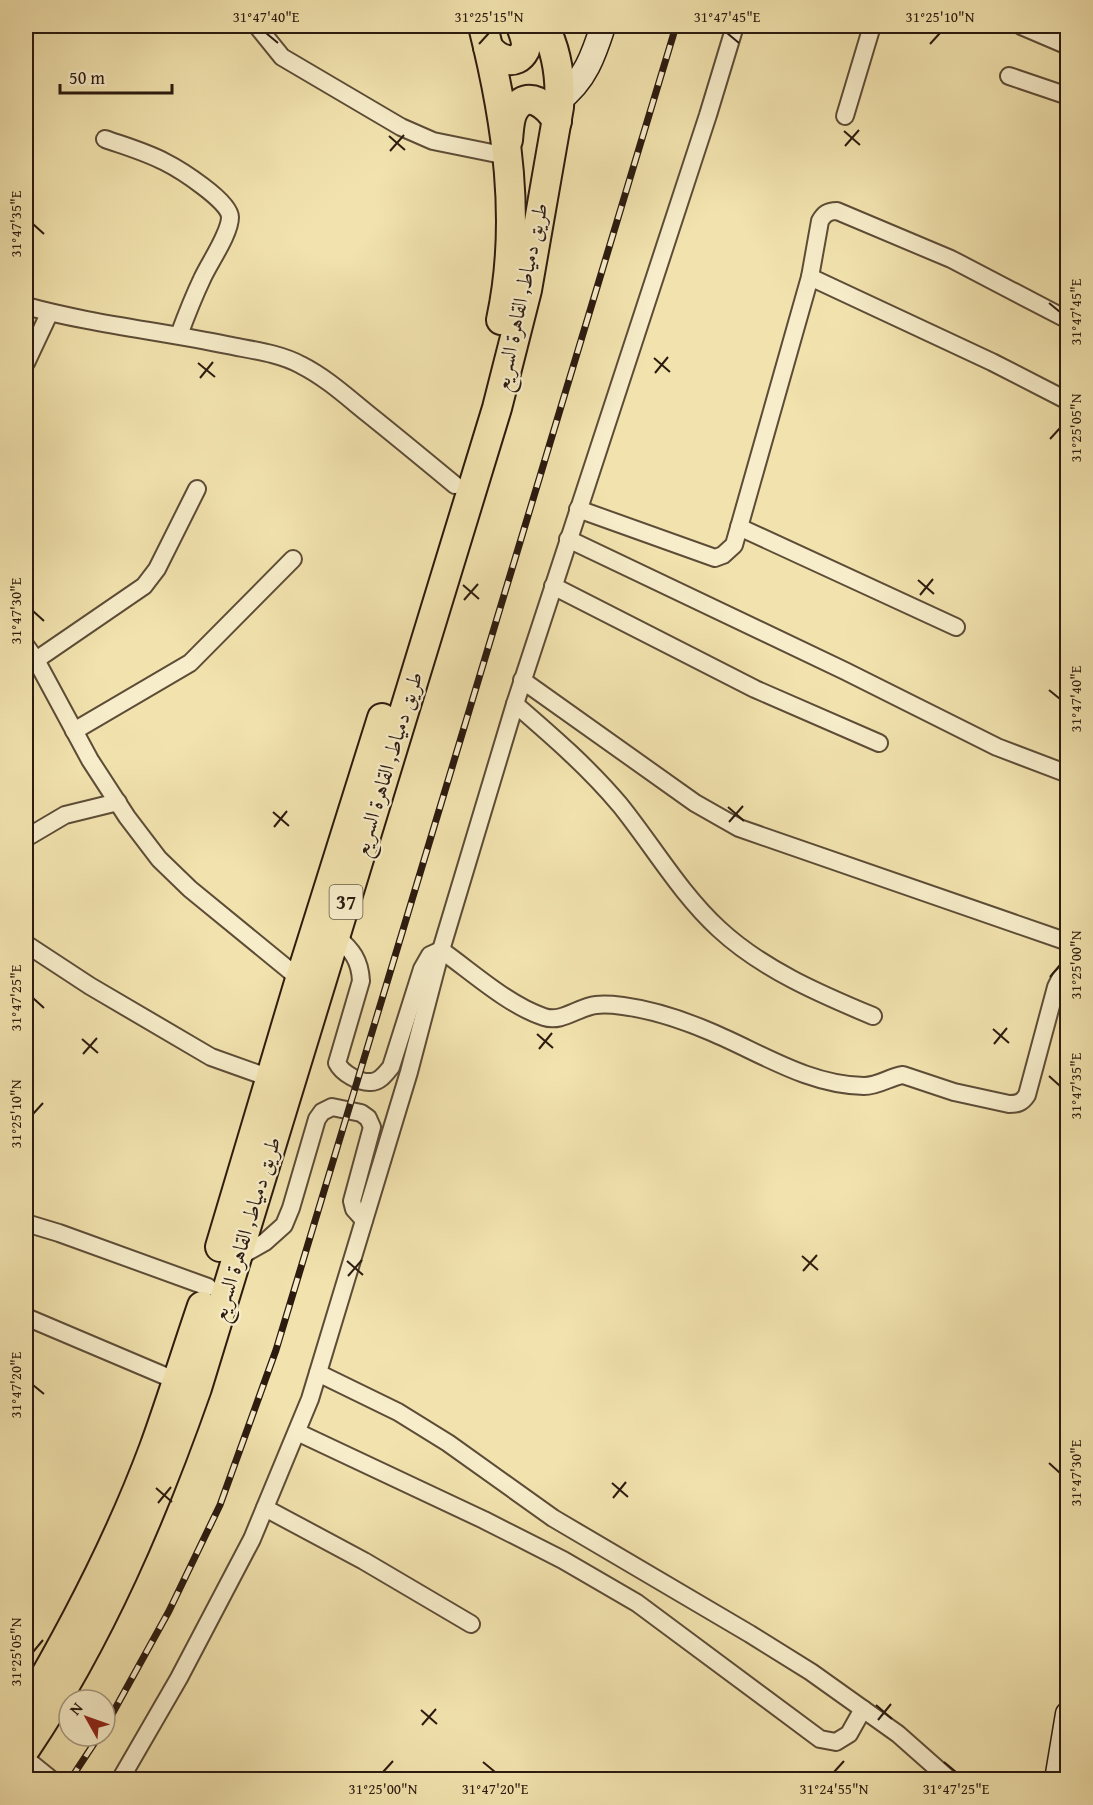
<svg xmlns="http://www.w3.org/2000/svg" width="1093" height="1805" font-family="'Gentium Book Plus',Amiri,serif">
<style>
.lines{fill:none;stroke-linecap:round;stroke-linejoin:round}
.minor-casing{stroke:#5d4c37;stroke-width:20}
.secondary-casing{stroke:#2b1a0f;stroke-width:27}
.trunk-casing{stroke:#2b1a0f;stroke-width:32}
.minor{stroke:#f7edca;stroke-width:16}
.secondary{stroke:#f7edca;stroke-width:24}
.trunk{stroke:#f2e3ae;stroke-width:28}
.rail-casing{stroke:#2b1a0f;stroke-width:7}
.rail{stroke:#f7edca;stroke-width:4.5;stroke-dasharray:14;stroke-linecap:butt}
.ticks{fill:none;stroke:#2b1a0f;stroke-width:2}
.labels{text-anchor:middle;stroke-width:4.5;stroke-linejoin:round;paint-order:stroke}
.shield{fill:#f7edca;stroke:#685947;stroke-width:1.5}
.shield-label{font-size:20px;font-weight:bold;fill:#2b1a0f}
.street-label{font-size:21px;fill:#2b1a0f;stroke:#f7edca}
.neatline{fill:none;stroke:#2b1a0f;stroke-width:2}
.ticks-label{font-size:15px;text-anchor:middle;fill:#2b1a0f}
</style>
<rect width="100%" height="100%" fill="#f2e3ae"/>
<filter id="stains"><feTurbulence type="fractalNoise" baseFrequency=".00333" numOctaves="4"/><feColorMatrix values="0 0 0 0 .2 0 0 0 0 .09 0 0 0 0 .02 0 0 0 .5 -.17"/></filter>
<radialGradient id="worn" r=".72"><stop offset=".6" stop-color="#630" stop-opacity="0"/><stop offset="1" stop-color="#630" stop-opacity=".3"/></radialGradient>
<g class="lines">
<!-- minor casing -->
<g class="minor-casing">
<g id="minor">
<path d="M 257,26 L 282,57 L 401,127 L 433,141 L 507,156"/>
<path d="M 1021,26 L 1068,46"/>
<path d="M 1009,76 L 1068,96"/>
<path d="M 845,116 L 872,26"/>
<path d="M 105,139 C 125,146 146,152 165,162 C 179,169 230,201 230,217 C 230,234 209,263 202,279 C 193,298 186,316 179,335"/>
<path d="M 810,277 L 992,362 L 1068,401"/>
<path d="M 26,306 C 91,324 160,331 227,345 C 251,350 279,353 301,365 C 325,377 346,396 367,413 C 397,437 426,461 455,485"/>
<path d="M 26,363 L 49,314"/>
<path d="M 578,509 L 715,558 L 723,555 L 734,545 L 810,277 L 820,221 C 824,214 828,211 837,211 L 951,259 L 1068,320"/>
<path d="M 739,527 L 956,627"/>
<path d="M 568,539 L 845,671 L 997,747 L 1068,774"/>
<path d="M 553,586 L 755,689 L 879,743"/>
<path d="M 26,646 L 36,660 L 90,760 L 127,817 L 159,859 L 190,889 L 300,979"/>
<path d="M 36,660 L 144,586 L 157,569 L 197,489"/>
<path d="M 522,680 L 695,803 L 739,828 L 1068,942"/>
<path d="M 515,704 C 552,736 588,767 620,805 C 653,846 680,893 719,929 C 762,969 820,994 873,1016"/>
<path d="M 74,731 L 190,663 L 293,559"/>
<path d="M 26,838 L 65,815 L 118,802"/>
<path d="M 336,936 C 352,950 360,960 361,981 L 337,1063 C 342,1073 359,1083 371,1082 C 380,1082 386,1073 391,1067 L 422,969 L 430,955 L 441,950 C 472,972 508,1005 544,1017 C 562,1023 578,1007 596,1005 C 605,1004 615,1005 623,1006 C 653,1010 683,1020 711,1032 C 761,1053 808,1085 864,1086 C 879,1086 889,1077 903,1075 L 954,1092 L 1009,1104 C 1017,1104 1022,1103 1027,1095 L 1056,987 L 1060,979 L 1068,971"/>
<path d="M 26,944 L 90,986 L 211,1057 L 270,1078"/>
<path d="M 26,1223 L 59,1233 L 208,1287"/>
<path d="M 237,1258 L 265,1242 L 284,1225 L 291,1208 L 317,1119 L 322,1112 L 332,1107 L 361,1113 L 368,1118 L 372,1127 L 352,1201 L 354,1209 L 364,1220"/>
<path d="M 26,1317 L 177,1381"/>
<path d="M 318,1373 L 398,1412 L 448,1443 L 553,1518 L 750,1634 L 811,1672 L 898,1734 L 950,1780"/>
<path d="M 297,1432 L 484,1520 L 563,1560 L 637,1603 L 820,1739 L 836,1742 L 849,1734 L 863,1709"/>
<path d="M 265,1508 L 364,1561 L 471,1624"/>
<path d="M 26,1759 L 52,1780"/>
<path d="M 120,1780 L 179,1678 L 252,1539 L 310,1399 L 409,1072 L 441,950 L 515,704 L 708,115 L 735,26"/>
</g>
</g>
<!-- secondary casing -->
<g class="secondary-casing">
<g id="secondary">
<path d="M 559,100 C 585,81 594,54 603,26"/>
<path d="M 1057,1780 L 1068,1714"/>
</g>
</g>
<!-- trunk casing -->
<g class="trunk-casing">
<g id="trunk">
<path d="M 483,26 C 507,122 522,222 501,320"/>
<path d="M 488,47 C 497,59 516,68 525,50 C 528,42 523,33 521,26"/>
<path d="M 508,140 C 509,131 509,118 514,110 C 528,88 548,106 557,121"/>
<path d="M 220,1247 L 300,979 L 382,718"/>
<path d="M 26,1709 C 75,1626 120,1539 154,1448 C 171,1401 186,1353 202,1306"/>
<path d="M 26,1748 C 100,1638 153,1513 197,1388 L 497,408 L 527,290 L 559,107 C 561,79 557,51 544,26"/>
</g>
</g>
<!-- minor -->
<use href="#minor" class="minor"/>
<!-- secondary -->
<use href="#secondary" class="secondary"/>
<!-- trunk -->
<use href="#trunk" class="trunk"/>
<!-- rail casing -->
<g class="rail-casing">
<g id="rail">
<path d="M 105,1727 L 169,1611 L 220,1505 L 276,1350 L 676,26"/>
<path d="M 70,1780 L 99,1736"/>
</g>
</g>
<!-- rail -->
<use href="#rail" class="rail"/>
</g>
<!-- ticks -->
<path class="ticks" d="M 266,33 L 278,43M 727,33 L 739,43M 479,44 L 489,33M 930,44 L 940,33M 844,131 L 860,145M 389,136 L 405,150M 845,146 L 859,130M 390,151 L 404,135M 33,224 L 44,234M 1049,303 L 1060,312M 654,358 L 670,372M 198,363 L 215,377M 655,373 L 668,357M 200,378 L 213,362M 1050,439 L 1060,428M 918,580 L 934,594M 463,585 L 479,599M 920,595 L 933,579M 464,600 L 478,584M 33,611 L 44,621M 1049,690 L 1060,699M 728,807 L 744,821M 273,812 L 289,826M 729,822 L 743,806M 274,827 L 287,811M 1050,977 L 1060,965M 33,998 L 44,1008M 993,1029 L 1009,1043M 537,1034 L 553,1048M 82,1039 L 98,1053M 994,1044 L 1007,1028M 539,1049 L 552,1033M 83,1054 L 97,1038M 1049,1076 L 1060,1086M 33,1114 L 43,1103M 802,1256 L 818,1270M 347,1261 L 363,1275M 803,1271 L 817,1255M 348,1276 L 362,1260M 33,1385 L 44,1394M 1049,1463 L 1060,1473M 612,1483 L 628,1497M 156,1488 L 172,1502M 613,1498 L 626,1482M 158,1503 L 171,1487M 33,1652 L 43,1640M 876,1705 L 892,1719M 421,1710 L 437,1724M 878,1720 L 891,1704M 422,1725 L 436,1709M 483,1762 L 495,1772M 944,1762 L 956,1772M 383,1772 L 393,1761M 834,1772 L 844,1761"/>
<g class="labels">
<!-- shield labels -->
<rect class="shield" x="329.5" y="885" width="33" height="34" rx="4.5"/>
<g class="shield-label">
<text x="346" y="909">37</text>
</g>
<!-- street labels -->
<g class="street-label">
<text transform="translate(521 297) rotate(-78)" y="7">طريق دمياط, القاهرة السريع</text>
<text transform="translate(388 764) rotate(-73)" y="7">طريق دمياط, القاهرة السريع</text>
<text transform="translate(246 1229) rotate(-73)" y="7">طريق دمياط, القاهرة السريع</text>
</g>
</g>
<!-- margin -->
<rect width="1093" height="1805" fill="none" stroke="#f2e3ae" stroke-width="66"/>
<!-- north arrow -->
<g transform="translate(87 1718) rotate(310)"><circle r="28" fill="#f7edca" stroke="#a5997f" stroke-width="1.5"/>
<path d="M0-4.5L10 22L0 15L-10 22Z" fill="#8f2418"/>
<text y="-9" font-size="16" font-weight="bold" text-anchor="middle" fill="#2b1a0f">N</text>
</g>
<!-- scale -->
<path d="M60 84v9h112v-9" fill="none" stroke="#2b1a0f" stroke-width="3"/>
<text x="69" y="84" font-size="18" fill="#2b1a0f" stroke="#f7edca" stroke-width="4.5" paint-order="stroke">50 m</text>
<rect x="33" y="33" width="1027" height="1739" class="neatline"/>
<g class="ticks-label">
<text x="266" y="22">31°47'40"E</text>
<text x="489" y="22">31°25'15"N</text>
<text x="727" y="22">31°47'45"E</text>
<text x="940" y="22">31°25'10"N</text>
<text transform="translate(16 224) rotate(-90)" y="5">31°47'35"E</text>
<text transform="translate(1076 312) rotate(-90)" y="5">31°47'45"E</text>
<text transform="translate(1076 428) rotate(-90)" y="5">31°25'05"N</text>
<text transform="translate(16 611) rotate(-90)" y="5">31°47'30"E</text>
<text transform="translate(1076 699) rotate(-90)" y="5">31°47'40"E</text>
<text transform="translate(1076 965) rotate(-90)" y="5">31°25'00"N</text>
<text transform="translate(16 998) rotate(-90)" y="5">31°47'25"E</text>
<text transform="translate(1076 1086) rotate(-90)" y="5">31°47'35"E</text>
<text transform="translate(16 1114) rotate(-90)" y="5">31°25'10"N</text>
<text transform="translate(16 1385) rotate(-90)" y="5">31°47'20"E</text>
<text transform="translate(1076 1473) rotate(-90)" y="5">31°47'30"E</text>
<text transform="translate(16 1652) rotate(-90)" y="5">31°25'05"N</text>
<text x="383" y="1794">31°25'00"N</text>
<text x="495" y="1794">31°47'20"E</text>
<text x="834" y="1794">31°24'55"N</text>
<text x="956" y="1794">31°47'25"E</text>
</g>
<rect width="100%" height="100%" filter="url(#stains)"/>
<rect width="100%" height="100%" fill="url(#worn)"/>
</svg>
